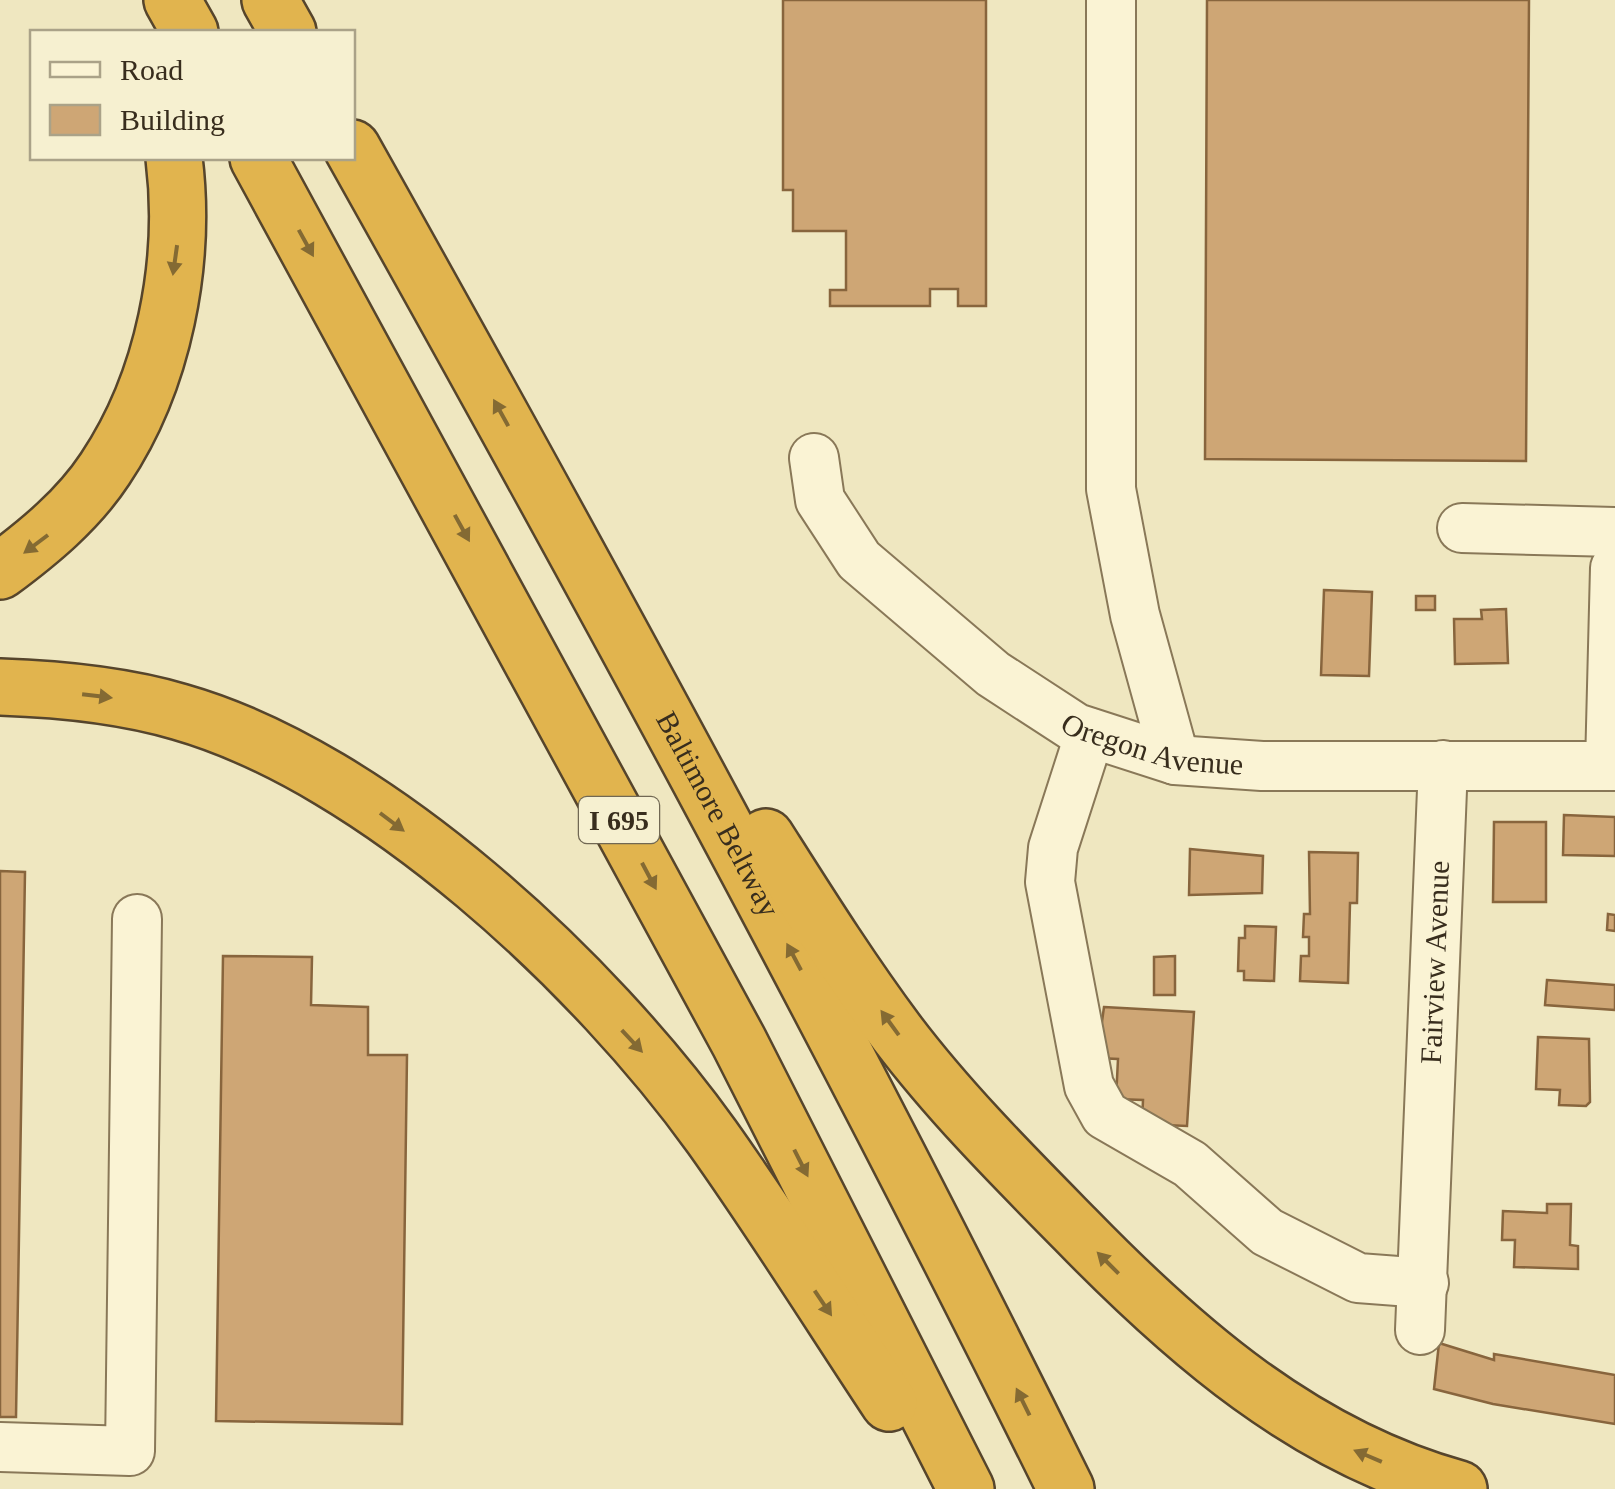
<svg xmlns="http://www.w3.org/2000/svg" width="1615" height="1489" font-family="'Times New Roman',serif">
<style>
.building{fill:#cea675;stroke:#88653d;stroke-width:2.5}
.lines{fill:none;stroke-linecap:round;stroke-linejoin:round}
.minor-casing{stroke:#897858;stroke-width:52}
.highway-casing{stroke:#56452c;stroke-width:60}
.minor{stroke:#faf3d4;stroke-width:48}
.highway{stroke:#e1b44e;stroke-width:55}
.oneway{fill:#846a33}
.labels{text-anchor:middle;stroke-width:9;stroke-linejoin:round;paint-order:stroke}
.shield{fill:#f6f0d0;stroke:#716853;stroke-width:2.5}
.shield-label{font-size:28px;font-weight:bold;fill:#382d1d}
.street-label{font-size:30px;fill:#382d1d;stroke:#f6f0d0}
</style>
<rect width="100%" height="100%" fill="#efe7c0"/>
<!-- building -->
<g class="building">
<path d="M 783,0 L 986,0 L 986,306 L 958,306 L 958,289 L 930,289 L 930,306 L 830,306 L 830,290 L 846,290 L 846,231 L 793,231 L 793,190 L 783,190 Z"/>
<path d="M 1207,0 L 1529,0 L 1526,461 L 1205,459 Z"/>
<path d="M 1324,590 L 1372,592 L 1369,676 L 1321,675 Z"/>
<rect x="1416" y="596" width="19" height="14"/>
<path d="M 1506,609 L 1508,663 L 1455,664 L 1454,619 L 1482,619 L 1481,610 Z"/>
<path d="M 1564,815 L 1615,817 L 1615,856 L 1563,855 Z"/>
<path d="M 1494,822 L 1546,822 L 1546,902 L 1493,902 Z"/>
<path d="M 1190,849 L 1263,856 L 1262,893 L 1189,895 Z"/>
<path d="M 1309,852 L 1358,853 L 1357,903 L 1350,903 L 1348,983 L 1300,981 L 1301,956 L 1309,956 L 1309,937 L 1303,937 L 1304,914 L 1310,914 Z"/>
<path d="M 0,871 L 25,872 L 16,1417 L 0,1417 Z"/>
<path d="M 1608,914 L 1615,915 L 1615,931 L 1607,930 Z"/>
<path d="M 1245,926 L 1276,927 L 1274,981 L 1244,980 L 1244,971 L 1238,971 L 1239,938 L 1245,938 Z"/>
<path d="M 223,956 L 312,957 L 311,1005 L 368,1007 L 368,1055 L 407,1055 L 402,1424 L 216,1421 Z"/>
<path d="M 1175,956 L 1175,995 L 1154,995 L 1154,957 Z"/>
<path d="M 1547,980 L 1615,985 L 1615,1010 L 1545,1005 Z"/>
<path d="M 1104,1007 L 1194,1012 L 1187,1126 L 1142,1124 L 1143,1100 L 1116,1099 L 1118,1059 L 1097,1058 Z"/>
<path d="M 1538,1037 L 1589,1039 L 1590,1102 L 1586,1106 L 1559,1105 L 1560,1090 L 1536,1089 Z"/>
<path d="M 1547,1204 L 1571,1204 L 1570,1245 L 1578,1246 L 1578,1269 L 1514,1267 L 1515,1240 L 1502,1240 L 1503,1211 L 1547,1213 Z"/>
<path d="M 1439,1343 L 1494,1360 L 1494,1354 L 1615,1375 L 1615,1424 L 1493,1404 L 1434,1389 Z"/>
</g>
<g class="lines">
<!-- minor casing -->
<g class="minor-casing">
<g id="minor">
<path d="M 1111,0 L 1111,489 L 1135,615 L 1175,760"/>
<path id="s1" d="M 814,458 L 820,500 L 859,560 L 993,674 L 1076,728 L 1175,760 L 1262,766 L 1615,766"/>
<path d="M 1462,528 L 1615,532"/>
<path d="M 1090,733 L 1053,848 L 1050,882 L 1089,1086 L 1105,1115 L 1190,1164 L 1267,1232 L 1358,1278 L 1424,1283"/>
<path d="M 1610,766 L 1615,568"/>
<path id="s2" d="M 1420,1330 L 1443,765"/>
<path d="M 0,1447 L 130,1451 L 137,919"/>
</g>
</g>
<!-- highway casing -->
<g class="highway-casing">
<g id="highway">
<path d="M 172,0 L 190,32"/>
<path d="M 270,0 L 288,32"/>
<path id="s3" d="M 352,148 C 600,590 842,1035 1066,1489"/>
<path d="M 258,158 L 739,1042 L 966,1489"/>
<path d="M 0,571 C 39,542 78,510 105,469 C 164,381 187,262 174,158"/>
<path d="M 0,687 C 60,689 123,695 180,712 C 376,768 595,974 712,1137 C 774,1224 830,1314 889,1403"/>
<path d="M 766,837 C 808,903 850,970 897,1033 C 950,1103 1013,1166 1075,1229 C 1185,1342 1304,1446 1459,1489"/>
</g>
</g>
<!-- minor -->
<use href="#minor" class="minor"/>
<!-- highway -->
<use href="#highway" class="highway"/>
</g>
<!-- one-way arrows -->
<defs><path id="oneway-solid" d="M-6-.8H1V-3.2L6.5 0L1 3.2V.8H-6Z" transform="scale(2.5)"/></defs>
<g class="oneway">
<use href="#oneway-solid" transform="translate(306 243) rotate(61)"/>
<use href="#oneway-solid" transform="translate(175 260) rotate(98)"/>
<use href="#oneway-solid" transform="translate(501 413) rotate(-119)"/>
<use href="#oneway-solid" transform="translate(462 528) rotate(61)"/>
<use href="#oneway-solid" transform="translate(36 544) rotate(143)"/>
<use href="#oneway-solid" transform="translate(97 696) rotate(7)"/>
<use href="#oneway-solid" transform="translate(392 822) rotate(37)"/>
<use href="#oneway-solid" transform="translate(649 876) rotate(62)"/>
<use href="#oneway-solid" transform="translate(794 957) rotate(-118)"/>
<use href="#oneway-solid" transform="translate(890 1023) rotate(-126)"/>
<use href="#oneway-solid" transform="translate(632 1041) rotate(47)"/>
<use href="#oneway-solid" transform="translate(801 1163) rotate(63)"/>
<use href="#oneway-solid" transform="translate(1108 1263) rotate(-135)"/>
<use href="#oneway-solid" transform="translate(823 1303) rotate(56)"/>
<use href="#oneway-solid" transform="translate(1023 1402) rotate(-116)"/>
<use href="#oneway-solid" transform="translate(1368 1456) rotate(-157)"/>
</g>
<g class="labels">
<!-- shield labels -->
<rect class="shield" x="579" y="797" width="80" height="46" rx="8"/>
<g class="shield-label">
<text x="619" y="830">I 695</text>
</g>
<!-- street labels -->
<g class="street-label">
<text dy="10" stroke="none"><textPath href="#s1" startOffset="468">Oregon Avenue</textPath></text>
<text dy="10" stroke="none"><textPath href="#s3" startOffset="760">Baltimore Beltway</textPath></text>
<text dy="10" stroke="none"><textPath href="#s2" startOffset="368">Fairview Avenue</textPath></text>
</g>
</g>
<!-- legend -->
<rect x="30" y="30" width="325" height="130" fill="#f6f0d0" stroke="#aaa288" stroke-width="2.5"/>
<rect x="50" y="62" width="50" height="15" fill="#faf3d4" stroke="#aaa288" stroke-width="2.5"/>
<text x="120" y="80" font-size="30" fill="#382d1d">Road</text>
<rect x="50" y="105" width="50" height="30" fill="#cea675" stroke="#aaa288" stroke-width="2.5"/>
<text x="120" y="130" font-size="30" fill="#382d1d">Building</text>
</svg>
